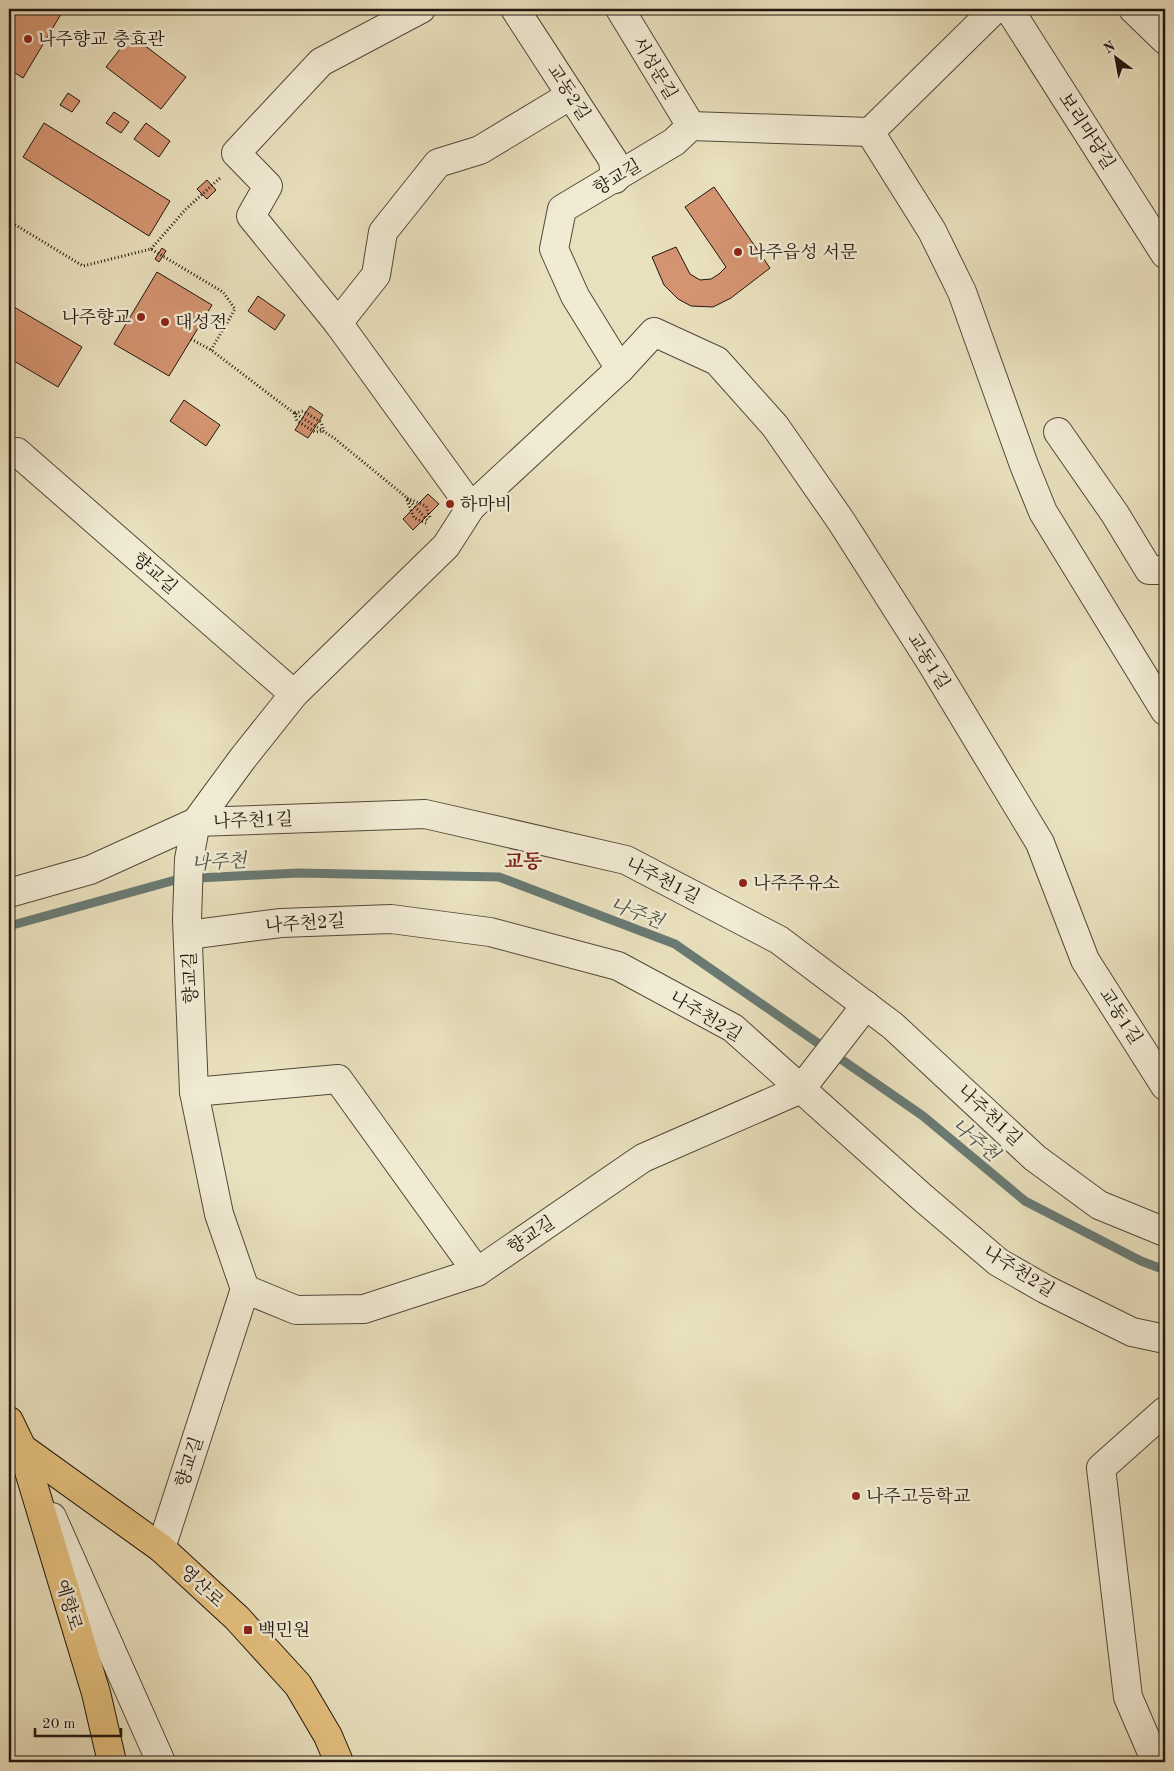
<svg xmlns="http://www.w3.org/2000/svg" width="1174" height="1771" font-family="'Old Standard TT','Noto Serif KR',serif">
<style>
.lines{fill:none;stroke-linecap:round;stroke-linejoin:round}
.stream{stroke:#697a74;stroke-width:9}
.building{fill:#d49471;stroke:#21160f}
.minor-casing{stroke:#53483a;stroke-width:30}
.major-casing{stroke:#21160f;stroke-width:30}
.path{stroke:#21160f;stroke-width:3;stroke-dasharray:1 2.5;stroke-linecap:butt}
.minor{stroke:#f1ebd4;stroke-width:28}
.major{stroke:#e4c07e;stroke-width:28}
.poi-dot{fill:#8f2418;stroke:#f1ebd4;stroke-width:2}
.labels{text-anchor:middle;stroke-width:5;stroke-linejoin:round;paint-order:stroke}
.poi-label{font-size:18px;fill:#21160f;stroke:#f1ebd4;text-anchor:start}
.street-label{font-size:18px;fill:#21160f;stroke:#f1ebd4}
.water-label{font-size:19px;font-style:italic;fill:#4b504a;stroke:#f1ebd4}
.quarter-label{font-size:20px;font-weight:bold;fill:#7a1f14;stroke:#f1ebd4}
</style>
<rect width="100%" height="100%" fill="#e9e0bd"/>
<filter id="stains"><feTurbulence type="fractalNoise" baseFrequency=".004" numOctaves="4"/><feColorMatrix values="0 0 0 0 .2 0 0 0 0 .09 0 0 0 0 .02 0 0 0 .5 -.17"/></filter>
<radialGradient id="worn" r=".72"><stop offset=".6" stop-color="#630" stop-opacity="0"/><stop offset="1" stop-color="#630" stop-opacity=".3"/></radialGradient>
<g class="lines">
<!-- stream -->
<path class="stream" d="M 9,926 L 179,879 L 298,873 L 499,877 L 675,944 L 923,1116 L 1025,1201 L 1141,1261 L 1165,1270"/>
</g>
<!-- building -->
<g class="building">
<path d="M 9,9 L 64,9 L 23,78 L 9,69 Z"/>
<path d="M 131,35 L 186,77 L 161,109 L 106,67 Z"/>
<path d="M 68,93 L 80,101 L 72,112 L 60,105 Z"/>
<path d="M 114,112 L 129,122 L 121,133 L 106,123 Z"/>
<path d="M 44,123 L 170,201 L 149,236 L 23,157 Z"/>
<path d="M 146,123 L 170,141 L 159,157 L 134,139 Z"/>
<path d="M 207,180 L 216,190 L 207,199 L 197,189 Z"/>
<path d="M 714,187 L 770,268 L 731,298 L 713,307 L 691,306 L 678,299 L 664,285 L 652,257 L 676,247 L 690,274 L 700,280 L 711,279 L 719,274 L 726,267 L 685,207 Z"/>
<path d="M 162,248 L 166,251 L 159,262 L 155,259 Z"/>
<path d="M 157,272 L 212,305 L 169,376 L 114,344 Z"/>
<path d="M 258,296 L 285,315 L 275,330 L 248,311 Z"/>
<path d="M 9,304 L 82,347 L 58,387 L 9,358 Z"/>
<path d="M 184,400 L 220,425 L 206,446 L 170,421 Z"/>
<path d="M 310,406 L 323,415 L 308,438 L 295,430 Z"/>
<path d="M 428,494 L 439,504 L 413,530 L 403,519 Z"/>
</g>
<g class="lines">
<!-- minor casing -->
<g class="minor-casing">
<g id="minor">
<path d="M 421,9 L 321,62 L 236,153 L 268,186 L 251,216 L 338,323 L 471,507"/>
<path d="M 515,9 L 613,160 L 615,179"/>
<path d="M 620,9 L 691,126"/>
<path d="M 1009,9 L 1165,254"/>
<path d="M 1133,9 L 1165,40"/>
<path d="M 870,132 L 932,231 L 962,292 L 1024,465 L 1043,512 L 1165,711"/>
<path d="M 338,323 L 376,275 L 383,232 L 438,163 L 480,150 L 571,95"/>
<path d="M 620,369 L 654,332 L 717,361 L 775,426 L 841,521 L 932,664 L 1040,843 L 1085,960 L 1165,1086"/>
<path d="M 1058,432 L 1115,514 L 1149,570 L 1165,570"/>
<path d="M 17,452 L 294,694"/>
<path d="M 9,893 L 90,870 L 196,822 L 425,814 L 626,860 L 779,940 L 893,1026 L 1035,1158 L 1099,1205 L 1165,1232"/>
<path d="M 188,935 L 281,923 L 391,919 L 490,932 L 618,966 L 733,1028 L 923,1198 L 998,1262 L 1045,1289 L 1132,1332 L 1165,1339"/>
<path d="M 194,1092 L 338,1079 L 477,1272"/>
<path d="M 245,1289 L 296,1310 L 364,1309 L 477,1272 L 643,1158 L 801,1089 L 866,1005"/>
<path d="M 52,1517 L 161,1762"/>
<path d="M 161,1548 L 245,1289 L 219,1214 L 194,1092 L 187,920 L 189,859 L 196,822 L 243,758 L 294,694 L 446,546 L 471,507 L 620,369 L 575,296 L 554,249 L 562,209 L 674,142 L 691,126 L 870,132 L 995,9"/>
<path d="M 1156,1762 L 1128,1697 L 1101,1468 L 1165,1411"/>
</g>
</g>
<!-- major casing -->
<g class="major-casing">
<g id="major">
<path d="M 9,1421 L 22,1448 L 161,1548 L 237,1618 L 298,1685 L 328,1736 L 339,1762"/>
<path d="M 22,1448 L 96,1693 L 112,1762"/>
</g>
</g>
<!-- path -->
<g class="path">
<path d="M 9,221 L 83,266 L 151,249 L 223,292 L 235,309 L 211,350"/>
<path d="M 151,249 L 185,210 L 220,178"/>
<path d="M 191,339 L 211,350 L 290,410 L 334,438 L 406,497 L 428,521"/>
<path d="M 294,413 L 297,421 L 315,432 L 324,431"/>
<path d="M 295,413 L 303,411 L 321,422 L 324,431"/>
<path d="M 407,498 L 426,506 L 430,518"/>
<path d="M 407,500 L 414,518 L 428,524"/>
</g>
<!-- minor -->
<use href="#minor" class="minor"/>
<!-- major -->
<use href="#major" class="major"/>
</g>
<!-- markers -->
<g class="poi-dot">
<circle cx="28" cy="39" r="5"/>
<circle cx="738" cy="252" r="5"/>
<circle cx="141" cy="317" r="5"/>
<circle cx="165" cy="322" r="5"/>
<circle cx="450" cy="504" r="5"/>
<circle cx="743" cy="883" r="5"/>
<circle cx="856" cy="1496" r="5"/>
<rect x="243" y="1625" width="10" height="10" rx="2.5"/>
</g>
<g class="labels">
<!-- poi labels -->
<g class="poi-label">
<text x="38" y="45">나주향교 충효관</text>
<text x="748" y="258">나주읍성 서문</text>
<text x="131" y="323" text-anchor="end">나주향교</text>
<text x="175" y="328">대성전</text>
<text x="460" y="510">하마비</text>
<text x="753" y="889">나주주유소</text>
<text x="866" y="1502">나주고등학교</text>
<text x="258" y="1636">백민원</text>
</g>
<!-- street labels -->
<g class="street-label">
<text transform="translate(655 68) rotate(59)" y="6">서성문길</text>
<text transform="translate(569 92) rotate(57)" y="6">교동2길</text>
<text transform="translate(1087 131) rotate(57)" y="6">보리마당길</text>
<text transform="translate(617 177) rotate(-31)" y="6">향교길</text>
<text transform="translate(155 573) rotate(41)" y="6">향교길</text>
<text transform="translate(929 661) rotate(58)" y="6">교동1길</text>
<text transform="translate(253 820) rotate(-2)" y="6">나주천1길</text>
<text transform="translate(663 880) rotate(27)" y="6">나주천1길</text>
<text transform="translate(305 923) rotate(-4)" y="6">나주천2길</text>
<text transform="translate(190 978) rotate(-92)" y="6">향교길</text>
<text transform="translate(706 1016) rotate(31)" y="6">나주천2길</text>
<text transform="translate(1121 1016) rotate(57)" y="6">교동1길</text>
<text transform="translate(990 1115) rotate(43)" y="6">나주천1길</text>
<text transform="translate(531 1235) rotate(-34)" y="6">향교길</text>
<text transform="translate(1019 1271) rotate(32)" y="6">나주천2길</text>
<text transform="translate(189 1462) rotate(-72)" y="6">향교길</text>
<text transform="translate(202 1586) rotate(43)" y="6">영산로</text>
<text transform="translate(69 1605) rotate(73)" y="6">예향로</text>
</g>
<!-- water labels -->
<g class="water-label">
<text transform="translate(219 861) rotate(-3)" y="7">나주천</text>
<text transform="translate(637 912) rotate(21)" y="7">나주천</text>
<text transform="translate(976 1139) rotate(40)" y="7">나주천</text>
</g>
<!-- quarter labels -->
<g class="quarter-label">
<text x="523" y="868">교동</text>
</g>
</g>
<!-- margin -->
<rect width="1174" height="1771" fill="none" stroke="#e9e0bd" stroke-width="30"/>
<rect x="10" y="10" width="1154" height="1751" fill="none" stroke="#21160f" stroke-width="2.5"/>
<rect x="15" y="15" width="1144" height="1741" fill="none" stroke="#21160f"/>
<!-- north arrow -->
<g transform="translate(1116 58) rotate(328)" stroke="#f1ebd4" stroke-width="4" paint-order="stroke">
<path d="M0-4L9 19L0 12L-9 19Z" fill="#21160f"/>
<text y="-8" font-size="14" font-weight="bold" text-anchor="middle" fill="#21160f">N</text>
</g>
<!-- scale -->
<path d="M35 1728v8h86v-8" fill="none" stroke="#21160f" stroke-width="2.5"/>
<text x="42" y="1728" font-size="15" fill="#21160f" stroke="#f1ebd4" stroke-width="4" paint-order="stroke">20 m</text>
<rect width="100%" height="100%" filter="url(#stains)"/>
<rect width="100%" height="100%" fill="url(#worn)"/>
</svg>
